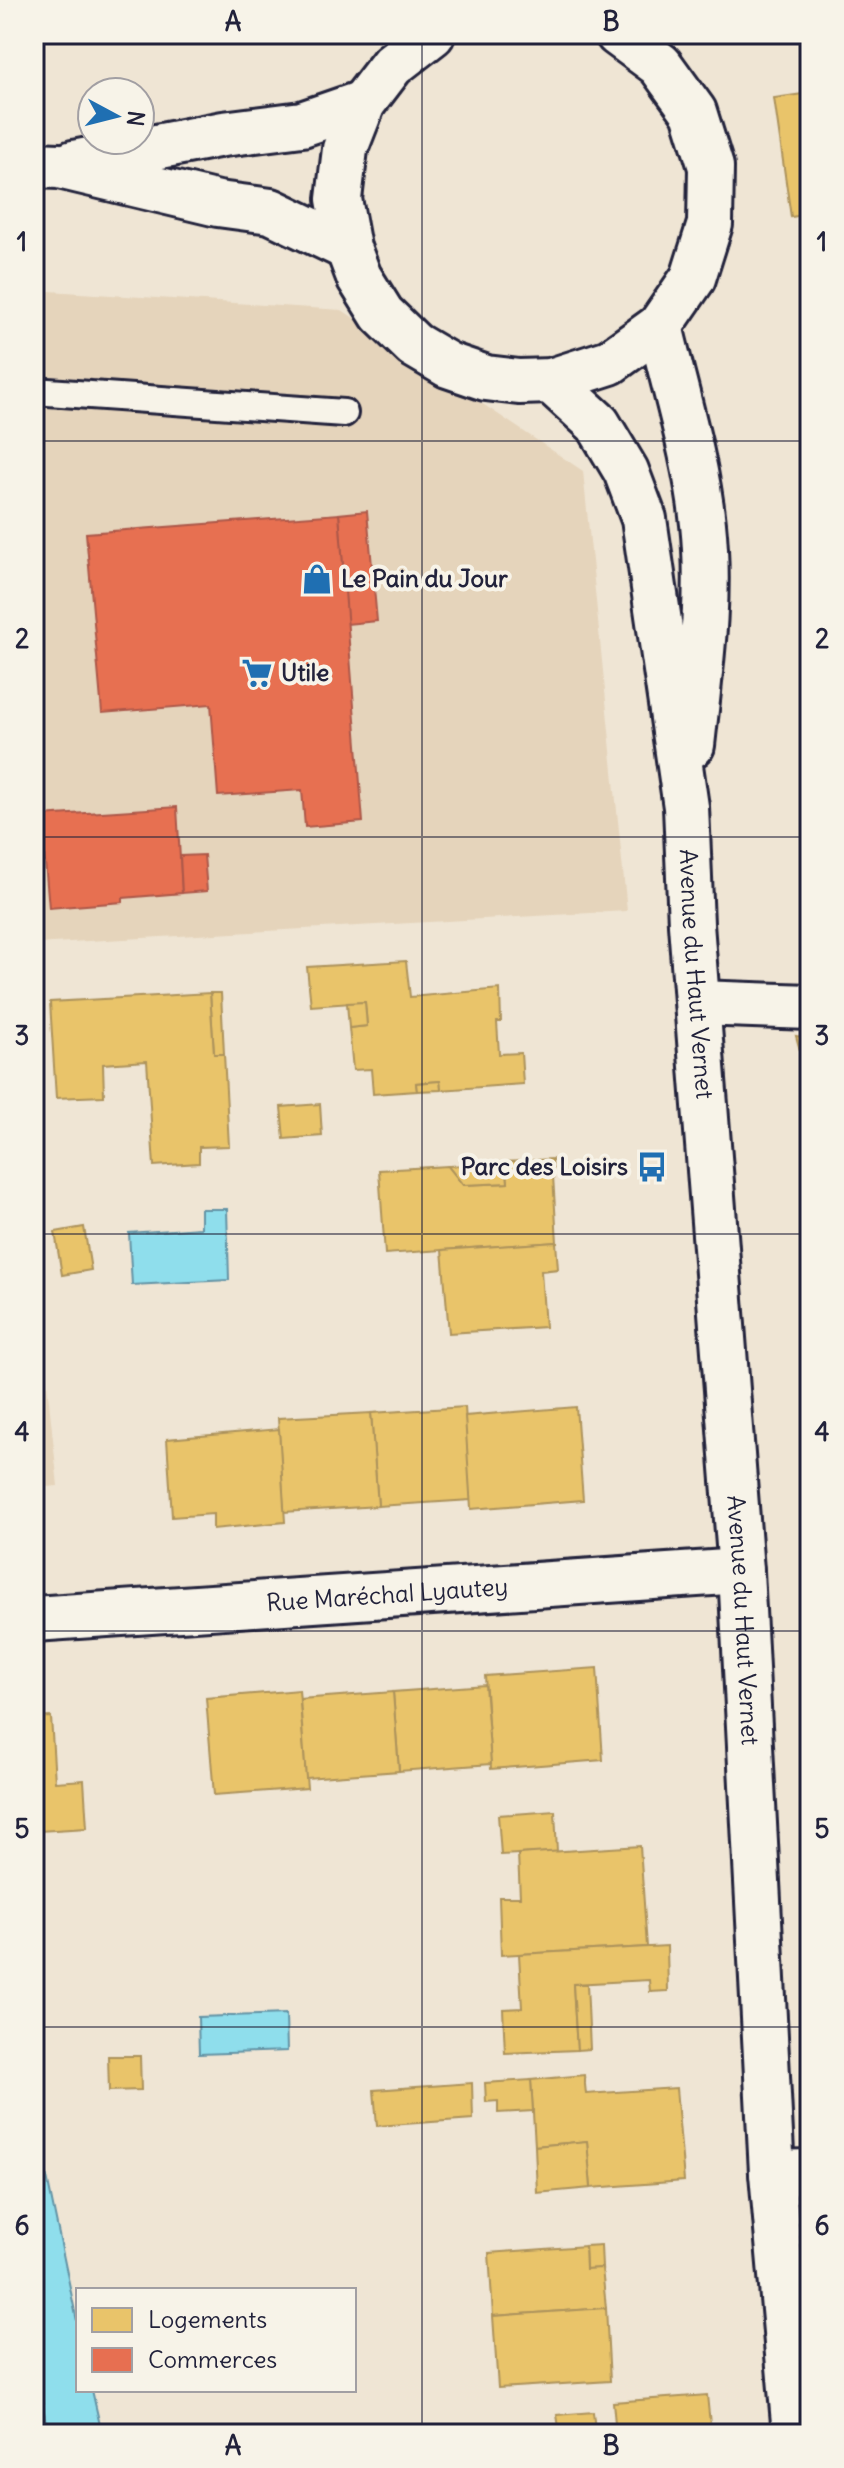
<svg xmlns="http://www.w3.org/2000/svg" width="844" height="2468" font-family="Delius,sans-serif">
<style>
.built{fill:#e5d4bb}
.park{fill:url(#park-tufts);stroke:#648271;stroke-width:2}
.water{fill:#8fdeec;stroke:#6393a5;stroke-width:2}
.homes{fill:#e9c46a;stroke:#ad935c;stroke-width:2}
.shops{fill:#e76f51;stroke:#ac584a;stroke-width:2}
.lines{fill:none;stroke-linecap:round;stroke-linejoin:round}
.lane-casing{stroke:#22223b;stroke-width:32}
.street-casing{stroke:#22223b;stroke-width:50}
.secondary-casing{stroke:#22223b;stroke-width:50}
.lane{stroke:#f7f3e8;stroke-width:26}
.street{stroke:#f7f3e8;stroke-width:44}
.secondary{stroke:#f7f3e8;stroke-width:44}
.grid{fill:none;stroke:#22223b;stroke-width:2;stroke-opacity:0.55}
.labels{text-anchor:middle;stroke-width:8;stroke-linejoin:round;paint-order:stroke}
.poi-label{font-size:24px;font-weight:bold;fill:#22223b;stroke:#f7f3e8;text-anchor:start}
.street-label{font-size:24px;fill:#22223b;stroke:#f7f3e8}
.neatline{fill:none;stroke:#22223b;stroke-width:3}
.grid-label{font-size:26px;text-anchor:middle;font-weight:bold;fill:#22223b}
</style>
<defs>
<pattern id="park-tufts" width="24" height="20" patternUnits="userSpaceOnUse" patternTransform="scale(2)"><rect width="24" height="20" fill="#a7e2a7"/><path d="M3 7l-1-3M5 7V3M7 7l1-3M15 17l-1-3M17 17v-4M19 17l1-3" fill="none" stroke="#8fc291"/></pattern>
</defs>
<rect width="100%" height="100%" fill="#efe5d4"/>
<filter id="ink" filterUnits="userSpaceOnUse"><feTurbulence type="fractalNoise" baseFrequency=".0125" numOctaves="2"/><feDisplacementMap in="SourceGraphic" scale="16" xChannelSelector="R" yChannelSelector="G"/><feConvolveMatrix kernelMatrix="1 2 1 2 8 2 1 2 1" color-interpolation-filters="sRGB"/></filter>
<g filter="url(#ink)">
<!-- built -->
<g class="built">
<path d="M 34,290 L 342,310 L 583,471 L 627,911 L 34,944 Z"/>
<path d="M 34,1261 L 58,1486 L 34,1488 Z"/>
</g>
<!-- park -->
<path class="park" d="M 34,2371 L 45,2434 L 34,2434 Z"/>
<!-- water -->
<g class="water">
<path d="M 201,1209 L 227,1209 L 229,1280 L 132,1285 L 129,1233 L 201,1228 Z"/>
<path d="M 286,2014 L 287,2051 L 199,2054 L 198,2017 Z"/>
<path d="M 34,2115 L 78,2326 L 78,2390 L 92,2390 L 102,2434 L 48,2434 L 34,2355 Z"/>
</g>
<!-- homes -->
<g class="homes">
<path d="M 810,93 L 810,214 L 791,217 L 774,98 Z"/>
<path d="M 406,961 L 410,997 L 500,989 L 501,1022 L 497,1022 L 499,1054 L 521,1053 L 523,1084 L 441,1090 L 440,1081 L 416,1083 L 417,1091 L 373,1094 L 371,1069 L 353,1070 L 349,1028 L 367,1026 L 365,1002 L 311,1006 L 307,967 Z"/>
<path d="M 210,993 L 221,993 L 224,1054 L 214,1054 Z"/>
<path d="M 210,993 L 214,1054 L 224,1054 L 229,1146 L 199,1147 L 199,1163 L 154,1166 L 147,1061 L 103,1064 L 104,1096 L 56,1098 L 50,1002 Z"/>
<path d="M 365,1002 L 367,1026 L 349,1028 L 347,1003 Z"/>
<path d="M 796,1036 L 810,1038 L 810,1083 L 809,1083 Z"/>
<path d="M 440,1081 L 441,1090 L 417,1091 L 416,1083 Z"/>
<path d="M 320,1104 L 322,1136 L 284,1139 L 281,1107 Z"/>
<path d="M 552,1159 L 557,1242 L 385,1254 L 379,1170 L 448,1166 L 463,1185 L 508,1183 L 506,1162 Z"/>
<path d="M 506,1162 L 508,1183 L 463,1185 L 448,1166 Z"/>
<path d="M 84,1227 L 91,1270 L 62,1275 L 55,1232 Z"/>
<path d="M 556,1242 L 558,1269 L 541,1271 L 545,1327 L 449,1333 L 442,1250 Z"/>
<path d="M 465,1407 L 471,1500 L 378,1506 L 371,1413 Z"/>
<path d="M 576,1407 L 583,1500 L 471,1509 L 465,1416 Z"/>
<path d="M 371,1413 L 378,1506 L 284,1512 L 278,1418 Z"/>
<path d="M 279,1429 L 285,1522 L 213,1529 L 213,1514 L 172,1517 L 167,1439 Z"/>
<path d="M 597,1668 L 603,1760 L 491,1769 L 485,1676 Z"/>
<path d="M 485,1685 L 491,1764 L 399,1771 L 393,1692 Z"/>
<path d="M 299,1690 L 307,1788 L 214,1795 L 206,1698 Z"/>
<path d="M 393,1692 L 399,1771 L 306,1778 L 300,1699 Z"/>
<path d="M 51,1717 L 55,1782 L 84,1780 L 87,1828 L 39,1831 L 37,1812 L 34,1812 L 34,1718 Z"/>
<path d="M 555,1811 L 557,1852 L 501,1855 L 498,1815 Z"/>
<path d="M 640,1846 L 647,1947 L 501,1955 L 499,1897 L 520,1897 L 518,1854 Z"/>
<path d="M 667,1946 L 668,1991 L 650,1992 L 649,1980 L 573,1984 L 577,2050 L 505,2053 L 503,2009 L 522,2008 L 519,1954 Z"/>
<path d="M 573,1984 L 587,1984 L 590,2049 L 577,2050 Z"/>
<path d="M 108,2056 L 140,2056 L 141,2090 L 109,2091 Z"/>
<path d="M 584,2075 L 586,2094 L 676,2088 L 684,2181 L 591,2188 L 587,2141 L 535,2146 L 531,2080 Z"/>
<path d="M 531,2080 L 533,2111 L 498,2113 L 498,2101 L 486,2102 L 485,2083 Z"/>
<path d="M 472,2083 L 473,2119 L 377,2126 L 374,2090 Z"/>
<path d="M 587,2141 L 591,2188 L 537,2193 L 535,2146 Z"/>
<path d="M 601,2245 L 602,2268 L 586,2269 L 585,2246 Z"/>
<path d="M 585,2246 L 586,2269 L 602,2268 L 606,2308 L 493,2316 L 489,2253 Z"/>
<path d="M 606,2308 L 610,2381 L 498,2388 L 493,2316 Z"/>
<path d="M 707,2395 L 711,2434 L 616,2434 L 613,2402 Z"/>
<path d="M 593,2412 L 595,2430 L 560,2434 L 557,2415 Z"/>
</g>
<!-- shops -->
<g class="shops">
<path d="M 367,511 L 377,621 L 347,624 L 339,514 Z"/>
<path d="M 339,514 L 363,822 L 305,827 L 302,790 L 218,796 L 211,704 L 102,713 L 86,533 Z"/>
<path d="M 177,807 L 182,893 L 123,898 L 123,902 L 49,908 L 41,816 Z"/>
<path d="M 204,855 L 207,891 L 182,893 L 180,856 Z"/>
</g>
<g class="lines">
<!-- lane casing -->
<g class="lane-casing">
<path id="lane" d="M 34,391 L 344,413"/>
</g>
<!-- street casing -->
<g class="street-casing">
<g id="street">
<path d="M 698,1003 L 810,1007"/>
<path id="s1" d="M 34,1619 L 741,1571"/>
<path d="M 772,2173 L 810,2172"/>
</g>
</g>
<!-- secondary casing -->
<g class="secondary-casing">
<g id="secondary">
<path d="M 432,34 L 392,65 L 363,103 L 345,149 L 339,199 L 348,248 L 359,277 L 382,314 L 414,345 L 448,365 L 486,378 L 519,382 L 551,381 L 610,362 L 660,326 L 693,278 L 710,224 L 711,167 L 694,112 L 660,65 L 618,34"/>
<path d="M 73,163 L 223,134 L 302,124 L 363,103"/>
<path d="M 34,165 L 59,166 L 218,204 L 271,211 L 348,248"/>
<path d="M 660,326 C 675,391 696,457 703,524 C 711,598 700,671 692,745"/>
<path id="s2" d="M 551,381 L 598,424 L 626,471 L 644,519 L 686,807 L 691,924 L 741,1571 L 772,2173 L 795,2434"/>
</g>
</g>
<!-- lane -->
<use href="#lane" class="lane"/>
<!-- street -->
<use href="#street" class="street"/>
<!-- secondary -->
<use href="#secondary" class="secondary"/>
</g>
</g>
<!-- grid -->
<path class="grid" d="M 422,34 L 422,2434M 34,441 L 810,441M 34,837 L 810,837M 34,1234 L 810,1234M 34,1631 L 810,1631M 34,2027 L 810,2027"/>
<!-- icons -->
<defs>
<g id="shop-bare" transform="scale(2.4)"><path d="M-5-2.5h2.3a2.7 3.5 0 0 1 5.4 0H5L5.5 6h-11ZM-1.5-2.5h3a1.5 2.3 0 0 0-3 0Z" fill="#1f6fb2" stroke="#f7f3e8" stroke-width="2.5" paint-order="stroke"/></g>
<g id="supermarket-bare" transform="scale(2.4)"><path d="M-6-5.5h2.5l.6 2H6L4.5 2H-2.5L-4.4-4H-6ZM-1.5 3.2a1.3 1.3 0 1 0 .1 0ZM3 3.2a1.3 1.3 0 1 0 .1 0Z" fill="#1f6fb2" stroke="#f7f3e8" stroke-width="2.5" paint-order="stroke"/></g>
<g id="bus-bare" transform="scale(2.4)"><path d="M-5-6H5V4H4V6H2V4H-2V6H-4V4H-5ZM-3.5-4V0h7V-4ZM-3.5 1.2v1.5H-2V1.2ZM2 1.2v1.5H3.5V1.2Z" fill="#1f6fb2" stroke="#f7f3e8" stroke-width="2.5" paint-order="stroke"/></g>
</defs>
<g fill-rule="evenodd">
<use href="#shop-bare" x="317" y="579"/>
<use href="#supermarket-bare" x="257" y="673"/>
<use href="#bus-bare" x="652" y="1167"/>
</g>
<g class="labels">
<!-- poi labels -->
<g class="poi-label">
<text x="341" y="587">Le Pain du Jour</text>
<text x="281" y="681">Utile</text>
<text x="628" y="1175" text-anchor="end">Parc des Loisirs</text>
</g>
<!-- street labels -->
<g class="street-label">
<text dy="8" stroke="none"><textPath href="#s2" startOffset="628">Avenue du Haut Vernet</textPath></text>
<text dy="8" stroke="none"><textPath href="#s1" startOffset="354">Rue Maréchal Lyautey</textPath></text>
<text dy="8" stroke="none"><textPath href="#s2" startOffset="1276">Avenue du Haut Vernet</textPath></text>
</g>
</g>
<!-- margin -->
<rect width="844" height="2468" fill="none" stroke="#f7f3e8" stroke-width="88"/>
<!-- legend -->
<rect x="76" y="2288" width="280" height="104" fill="#f7f3e8" stroke="#a29fa3" stroke-width="2"/>
<rect x="92" y="2308" width="40" height="24" fill="#e9c46a" stroke="#a29fa3" stroke-width="2"/>
<text x="148" y="2328" font-size="24" fill="#22223b">Logements</text>
<rect x="92" y="2348" width="40" height="24" fill="#e76f51" stroke="#a29fa3" stroke-width="2"/>
<text x="148" y="2368" font-size="24" fill="#22223b">Commerces</text>
<!-- north arrow -->
<g transform="translate(116 116) rotate(97)"><circle r="38" fill="#f7f3e8" stroke="#a29fa3" stroke-width="2"/>
<path d="M0-6L14 30L0 20L-14 30Z" fill="#1f6fb2"/>
<text y="-12" font-size="22" font-weight="bold" text-anchor="middle" fill="#22223b">N</text>
</g>
<rect x="44" y="44" width="756" height="2380" class="neatline"/>
<g class="grid-label">
<text x="233" y="31">A</text>
<text x="611" y="31">B</text>
<text x="22" y="251">1</text>
<text x="822" y="251">1</text>
<text x="22" y="648">2</text>
<text x="822" y="648">2</text>
<text x="22" y="1045">3</text>
<text x="822" y="1045">3</text>
<text x="22" y="1441">4</text>
<text x="822" y="1441">4</text>
<text x="22" y="1838">5</text>
<text x="822" y="1838">5</text>
<text x="22" y="2235">6</text>
<text x="822" y="2235">6</text>
<text x="233" y="2455">A</text>
<text x="611" y="2455">B</text>
</g>
</svg>
